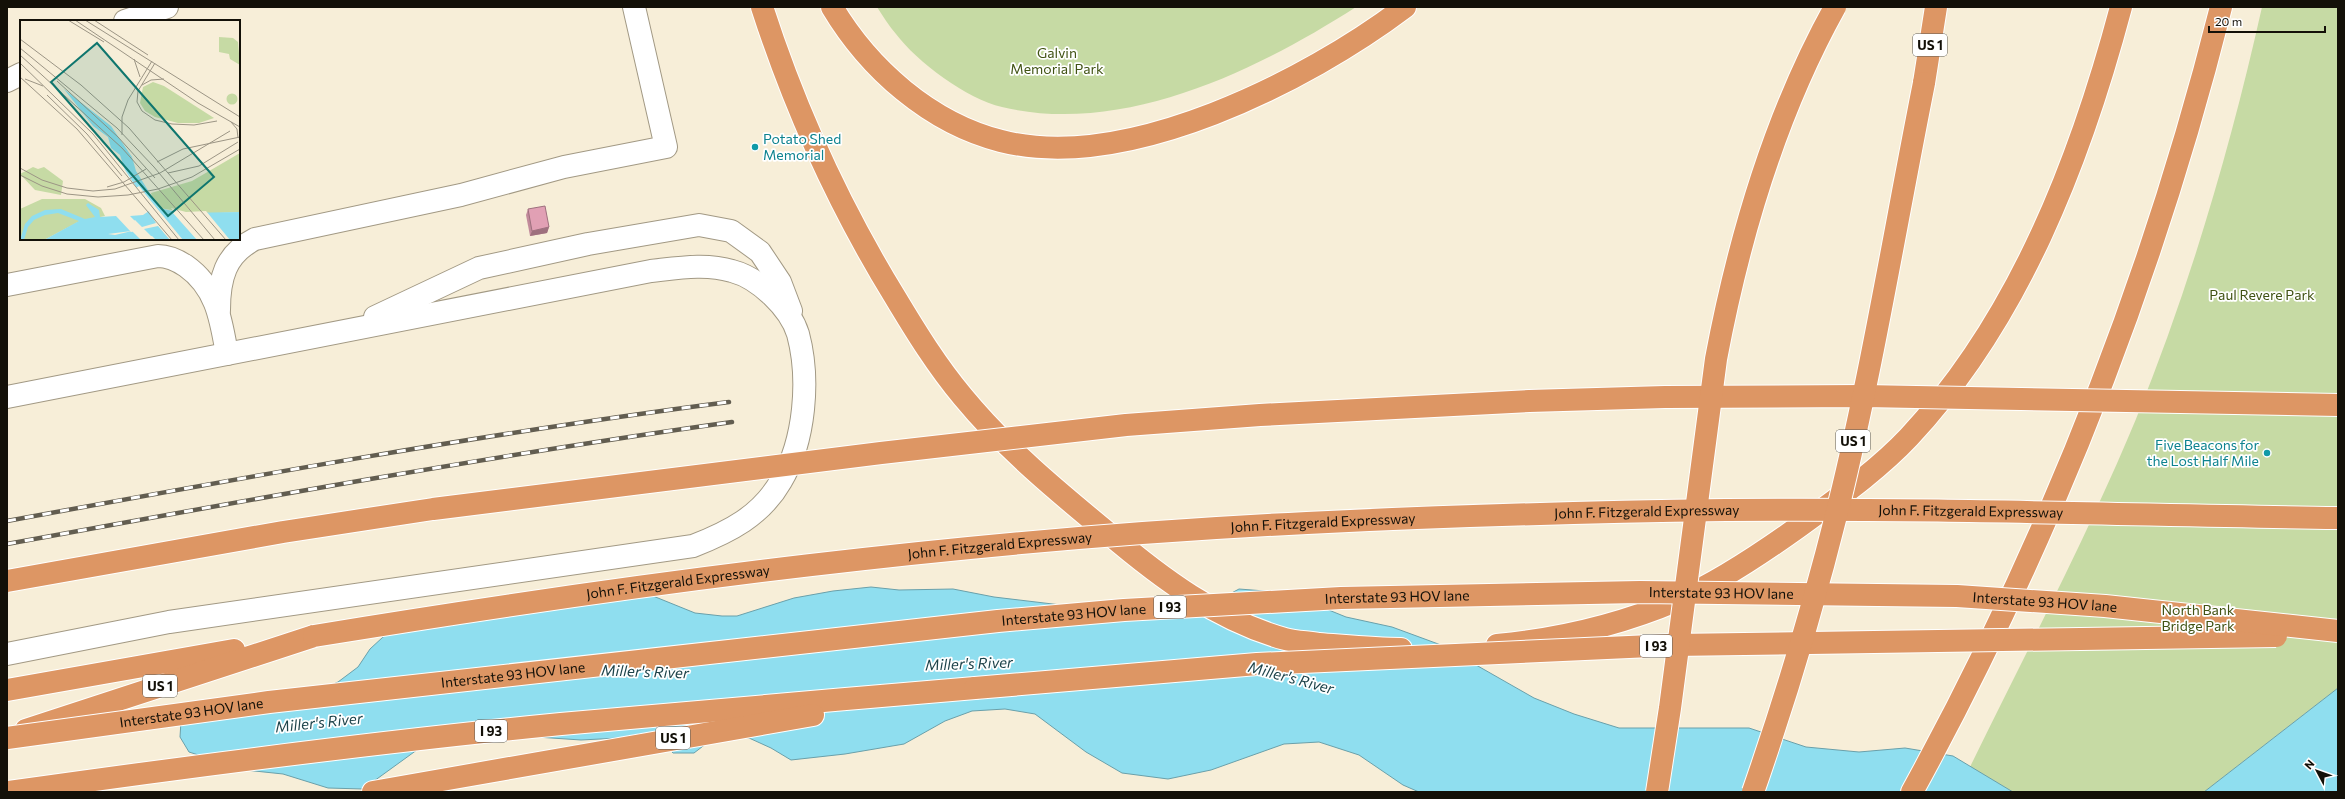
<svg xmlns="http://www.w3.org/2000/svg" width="2345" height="799" font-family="Commissioner,sans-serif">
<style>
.green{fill:#c6daa4}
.water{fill:#8fdeef;stroke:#6aa0aa}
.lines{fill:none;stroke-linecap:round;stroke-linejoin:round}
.minor-casing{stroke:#a29984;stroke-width:24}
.highway-casing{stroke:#fff;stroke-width:24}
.minor{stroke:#fff;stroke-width:22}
.highway{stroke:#dd9664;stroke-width:22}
.rail-casing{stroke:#625d50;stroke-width:4.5}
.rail{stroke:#fff;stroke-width:3;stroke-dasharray:9;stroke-linecap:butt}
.highway-bridge-casing{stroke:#fff;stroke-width:24;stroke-linecap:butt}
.highway-bridge{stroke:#dd9664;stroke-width:22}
.wall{fill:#c28a9b}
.shaded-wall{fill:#9e707e}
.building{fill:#e1a0b4;stroke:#9e707e}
.culture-dot{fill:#0f9aa8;stroke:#fff;stroke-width:1.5}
.labels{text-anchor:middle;stroke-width:3.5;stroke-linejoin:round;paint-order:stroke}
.shield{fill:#fff;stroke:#5a5852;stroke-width:1}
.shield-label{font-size:13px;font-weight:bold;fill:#131008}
.park-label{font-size:14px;fill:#415314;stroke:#fff}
.culture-label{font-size:14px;fill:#0d838f;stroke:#fff;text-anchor:start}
.street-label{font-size:14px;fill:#131008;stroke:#fff}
.water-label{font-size:15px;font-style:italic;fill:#1d434a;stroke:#fff}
.inset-road{fill:none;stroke:#9c9585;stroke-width:1}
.view{fill:#0f766e;fill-opacity:0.15;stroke:#0f766e;stroke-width:2}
.inset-edge{fill:none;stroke:#131008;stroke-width:2}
</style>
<rect width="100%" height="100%" fill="#f7eed8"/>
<!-- green -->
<g class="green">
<path d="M 877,7 L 1356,7 C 1256,71 1123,136 1002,107 C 967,99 917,62 896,34 C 889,26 883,16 877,7 Z"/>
<path d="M 2262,7 L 2338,7 L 2338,688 L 2204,792 L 2013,792 L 1970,767 C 2026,652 2087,537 2136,419 C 2190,286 2231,146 2262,7 Z"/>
</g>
<!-- water -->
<g class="water">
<path d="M 871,587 L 899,590 L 953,589 L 994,597 L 1086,608 L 1226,596 L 1239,589 L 1265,591 L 1304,600 L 1346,617 L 1392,627 L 1441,645 L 1534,698 L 1574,714 L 1619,728 L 1749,728 L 1806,747 L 1859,752 L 1905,748 L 1953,756 L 2013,792 L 1419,792 L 1403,785 L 1359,755 L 1319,742 L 1284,744 L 1211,770 L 1168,779 L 1122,773 L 1086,752 L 1035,714 L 1005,709 L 972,711 L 945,721 L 904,744 L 845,754 L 791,760 L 771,748 L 749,738 L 727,735 L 711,740 L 694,753 L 673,753 L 660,740 L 640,734 L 619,738 L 581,740 L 522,736 L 421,747 L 363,789 L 328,788 L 283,774 L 245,770 L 189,752 L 180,737 L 181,721 L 312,693 L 338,682 L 358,667 L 370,649 L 383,637 L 402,626 L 628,592 L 653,596 L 695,613 L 722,616 L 737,616 L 794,598 L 833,591 Z"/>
<path d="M 2338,688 L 2338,792 L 2204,792 Z"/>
</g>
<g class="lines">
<!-- minor casing -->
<g class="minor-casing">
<g id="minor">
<path d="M 125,21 L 167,7"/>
<path d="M 7,81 L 21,74"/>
<path d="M 7,285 L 158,256 C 169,256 177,260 186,266 C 217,288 221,320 227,354"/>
<path d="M 219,310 C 219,279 225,254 255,239 L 461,195 L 564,167 L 666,147 L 634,7"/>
<path d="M 375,317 L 479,268 L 588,244 L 699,225 L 731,231 L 760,252 L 780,282 L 791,311"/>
<path d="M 7,397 L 651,271 C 678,268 706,263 732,271 C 759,278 790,308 798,334 C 810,379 805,441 781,481 C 761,516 729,532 693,546 L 169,622 L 7,654"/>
</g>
</g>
<!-- highway casing -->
<g class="highway-casing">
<g id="highway">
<path d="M 762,7 C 795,109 839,206 895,297 C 916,332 937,366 963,397 C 1005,448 1057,491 1108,533 C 1161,578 1217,620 1285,639 C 1296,642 1308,642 1319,644 C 1346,646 1374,649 1401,649"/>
<path d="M 832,7 C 869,69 930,123 1001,141 C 1127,173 1307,81 1405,7"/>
<path d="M 1924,83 L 1936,7"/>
<path d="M 1497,645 C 1558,639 1622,624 1678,600 C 1717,583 1762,553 1797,528 C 1835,500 1876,472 1909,437 C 2019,319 2080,161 2121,7"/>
<path d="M 7,690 L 234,650"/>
<path d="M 26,730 L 314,636"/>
<path d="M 9,792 C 193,766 377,742 561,724 C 699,711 837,700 975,688"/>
<path d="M 373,792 L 813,715"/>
<path d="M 1912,792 C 2048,544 2152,281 2221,7"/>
</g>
</g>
<!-- minor -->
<use href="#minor" class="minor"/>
<!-- highway -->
<use href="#highway" class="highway"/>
<!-- rail casing -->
<g class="rail-casing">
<g id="rail">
<path d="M 7,521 C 247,477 487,433 729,402"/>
<path d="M 7,544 C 248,500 489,456 732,422"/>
</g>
</g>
<!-- rail -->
<use href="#rail" class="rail"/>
<!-- highway-bridge casing -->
<g class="highway-bridge-casing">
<g id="highway-bridge">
<path d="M 7,581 L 283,532 L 433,509 L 881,453 L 1126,425 L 1260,415 L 1529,401 L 1665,397 L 1864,396 L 2338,405"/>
<path id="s1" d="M 314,636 C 643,582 974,539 1307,523 C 1447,516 1586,512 1726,510 C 1930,508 2134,515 2338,518"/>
<path d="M 975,688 L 1257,664 L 1673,645 L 2276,636"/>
<path id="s2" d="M 7,738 L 269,702 L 998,621 L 1124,610 L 1341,598 L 1640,592 L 1957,596 L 2105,606 L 2338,631"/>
<path d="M 1657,792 L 1670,708 L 1716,359 C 1739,237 1775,115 1835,7"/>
<path d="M 1753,792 C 1786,697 1815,601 1839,504 C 1873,365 1896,223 1924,83"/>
</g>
</g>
<!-- highway-bridge -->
<use href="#highway-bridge" class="highway-bridge"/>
</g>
<!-- wall -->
<path class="wall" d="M 528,209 L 549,227 L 547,233 L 530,236 L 526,215 Z"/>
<!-- shaded-wall -->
<path class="shaded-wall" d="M 549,227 L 547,233 L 530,236 L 532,231 Z"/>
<!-- building -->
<path class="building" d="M 545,206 L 549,227 L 532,231 L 528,209 Z"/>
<!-- markers -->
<g class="culture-dot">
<circle cx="755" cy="147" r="4"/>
<circle cx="2267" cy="453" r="4"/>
</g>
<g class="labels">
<!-- shield labels -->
<g class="shield">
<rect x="1913" y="34" width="34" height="22" rx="3"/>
<rect x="1836" y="430" width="34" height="22" rx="3"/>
<rect x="1154" y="596" width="32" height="22" rx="3"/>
<rect x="1640" y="635" width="32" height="22" rx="3"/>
<rect x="143" y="675" width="34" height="22" rx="3"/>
<rect x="475" y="720" width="32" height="22" rx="3"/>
<rect x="656" y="727" width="34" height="22" rx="3"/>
</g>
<g class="shield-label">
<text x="1930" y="50">US 1</text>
<text x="1853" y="446">US 1</text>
<text x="1170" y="612">I 93</text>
<text x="1656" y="651">I 93</text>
<text x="160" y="691">US 1</text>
<text x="491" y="736">I 93</text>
<text x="673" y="743">US 1</text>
</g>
<!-- park labels -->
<g class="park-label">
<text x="1057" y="58">Galvin<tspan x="1057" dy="16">Memorial Park</tspan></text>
<text x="2262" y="300">Paul Revere Park</text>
<text x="2198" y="615">North Bank<tspan x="2198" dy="16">Bridge Park</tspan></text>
</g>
<!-- culture labels -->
<g class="culture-label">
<text x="763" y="144">Potato Shed<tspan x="763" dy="16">Memorial</tspan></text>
<text x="2259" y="450" text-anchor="end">Five Beacons for<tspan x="2259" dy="16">the Lost Half Mile</tspan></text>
</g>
<!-- street labels -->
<g class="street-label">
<text dy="5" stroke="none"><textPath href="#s1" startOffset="1340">John F. Fitzgerald Expressway</textPath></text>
<text dy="5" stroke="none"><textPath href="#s1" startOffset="1664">John F. Fitzgerald Expressway</textPath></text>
<text dy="5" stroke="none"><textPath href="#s1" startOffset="1016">John F. Fitzgerald Expressway</textPath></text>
<text dy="5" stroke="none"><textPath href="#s1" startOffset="692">John F. Fitzgerald Expressway</textPath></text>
<text dy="5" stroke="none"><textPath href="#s1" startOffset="368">John F. Fitzgerald Expressway</textPath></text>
<text dy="5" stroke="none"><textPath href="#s2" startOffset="1722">Interstate 93 HOV lane</textPath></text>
<text dy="5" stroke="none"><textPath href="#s2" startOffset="1398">Interstate 93 HOV lane</textPath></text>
<text dy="5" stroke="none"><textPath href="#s2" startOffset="2046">Interstate 93 HOV lane</textPath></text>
<text dy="5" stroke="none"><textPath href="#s2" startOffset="1074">Interstate 93 HOV lane</textPath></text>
<text dy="5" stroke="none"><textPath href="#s2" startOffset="510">Interstate 93 HOV lane</textPath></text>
<text dy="5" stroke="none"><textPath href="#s2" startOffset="186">Interstate 93 HOV lane</textPath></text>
</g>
<!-- water labels -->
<g class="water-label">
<text transform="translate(969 664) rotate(-2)" y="5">Miller's River</text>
<text transform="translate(645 672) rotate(2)" y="5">Miller's River</text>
<text transform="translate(1291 678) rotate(15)" y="5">Miller's River</text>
<text transform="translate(319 723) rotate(-6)" y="5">Miller's River</text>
</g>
</g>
<!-- overview -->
<g transform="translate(20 20)">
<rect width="220" height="220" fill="#f7eed8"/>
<path d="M 199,17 L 213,18 L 218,22 L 220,45 L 210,39 L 209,34 L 199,32 ZM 133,62 L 144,66 L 194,98 L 179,103 L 158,103 L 135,97 L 125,91 L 120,83 L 123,67 ZM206.5 79a5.5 5.5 0 1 1 11 0a5.5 5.5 0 1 1-11 0ZM 220,133 L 220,192 L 176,194 L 139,188 L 133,181 L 131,173 L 172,161 ZM 13,147 L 18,149 L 24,147 L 43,161 L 41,175 L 15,170 L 0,154 ZM 22,179 L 65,179 L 81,188 L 85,196 L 60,201 L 24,220 L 0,220 L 0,189 Z" fill="#c6daa4"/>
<path d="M 44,69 L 91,106 L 112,137 L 116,151 L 139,188 L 162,193 L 220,192 L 220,220 L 136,220 L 132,216 L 119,220 L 24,220 L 59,201 L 38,193 L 25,195 L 14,200 L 8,207 L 4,220 L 0,220 L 5,204 L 12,196 L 25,190 L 41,189 L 65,199 L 75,197 L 66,185 L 68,183 L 79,190 L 80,197 L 96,196 L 111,212 L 123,209 L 110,196 L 123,195 L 129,191 L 130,188 L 105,150 L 100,135 L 91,128 L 88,117 L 73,106 Z" fill="#8fdeef"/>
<path d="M 119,166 L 126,175 L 163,220 L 150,220 L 138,206 L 124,209 L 132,217 L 121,220 L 112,211 L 95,215 L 88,214 L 111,211 L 106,204 L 112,210 L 120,208 L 113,202 L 115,200 L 122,207 L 136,203 L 115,169 ZM 151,188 L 166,192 L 186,191 L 210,220 L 177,220 L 153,193 L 154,192 Z" fill="#f7eed8"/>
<path class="inset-road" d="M 48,0 L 84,22M 55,0 L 178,83 L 220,107M 65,0 L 220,97M 74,0 L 128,35M 0,19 L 61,65 L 109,108 L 206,220M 0,28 L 97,108 L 134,147 L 195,220M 0,35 L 102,128 L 184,220M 114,39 L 120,57M 0,43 L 73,114 L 159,220M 135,43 L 118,71 L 117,82 L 122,91 L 135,100 L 152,104 L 174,105 L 197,101M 0,57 L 57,109 L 152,220M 5,59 L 23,66M 37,61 L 98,117 L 135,158M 122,65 L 131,60 L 144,59M 27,75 L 67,114 L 102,156M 211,102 L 217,109 L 218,118M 102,115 L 102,97 L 108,80 L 132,41M 137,142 L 163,129 L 220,117M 0,148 L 22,160 L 47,168 L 73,171 L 95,169 L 140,153 L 210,111M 148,153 L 179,146 L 218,122M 0,155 L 22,166 L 47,174 L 78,177 L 108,175 L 138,169 L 172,157 L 220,129M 87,167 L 104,162 L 126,149"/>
<path class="view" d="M 77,23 L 194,157 L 148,196 L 31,62 Z"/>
<rect width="220" height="220" class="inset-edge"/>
</g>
<!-- border -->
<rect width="2345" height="799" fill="none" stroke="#131008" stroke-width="16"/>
<!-- north arrow -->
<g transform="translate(2317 771) rotate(311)" stroke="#ffffff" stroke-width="3" paint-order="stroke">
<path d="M0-3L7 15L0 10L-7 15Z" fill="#131008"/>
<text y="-6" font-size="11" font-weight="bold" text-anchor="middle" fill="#131008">N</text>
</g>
<!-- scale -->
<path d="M2209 26v6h116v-6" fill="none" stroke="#131008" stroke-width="2"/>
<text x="2215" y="26" font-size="12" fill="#131008" stroke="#ffffff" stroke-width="3" paint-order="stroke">20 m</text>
</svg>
